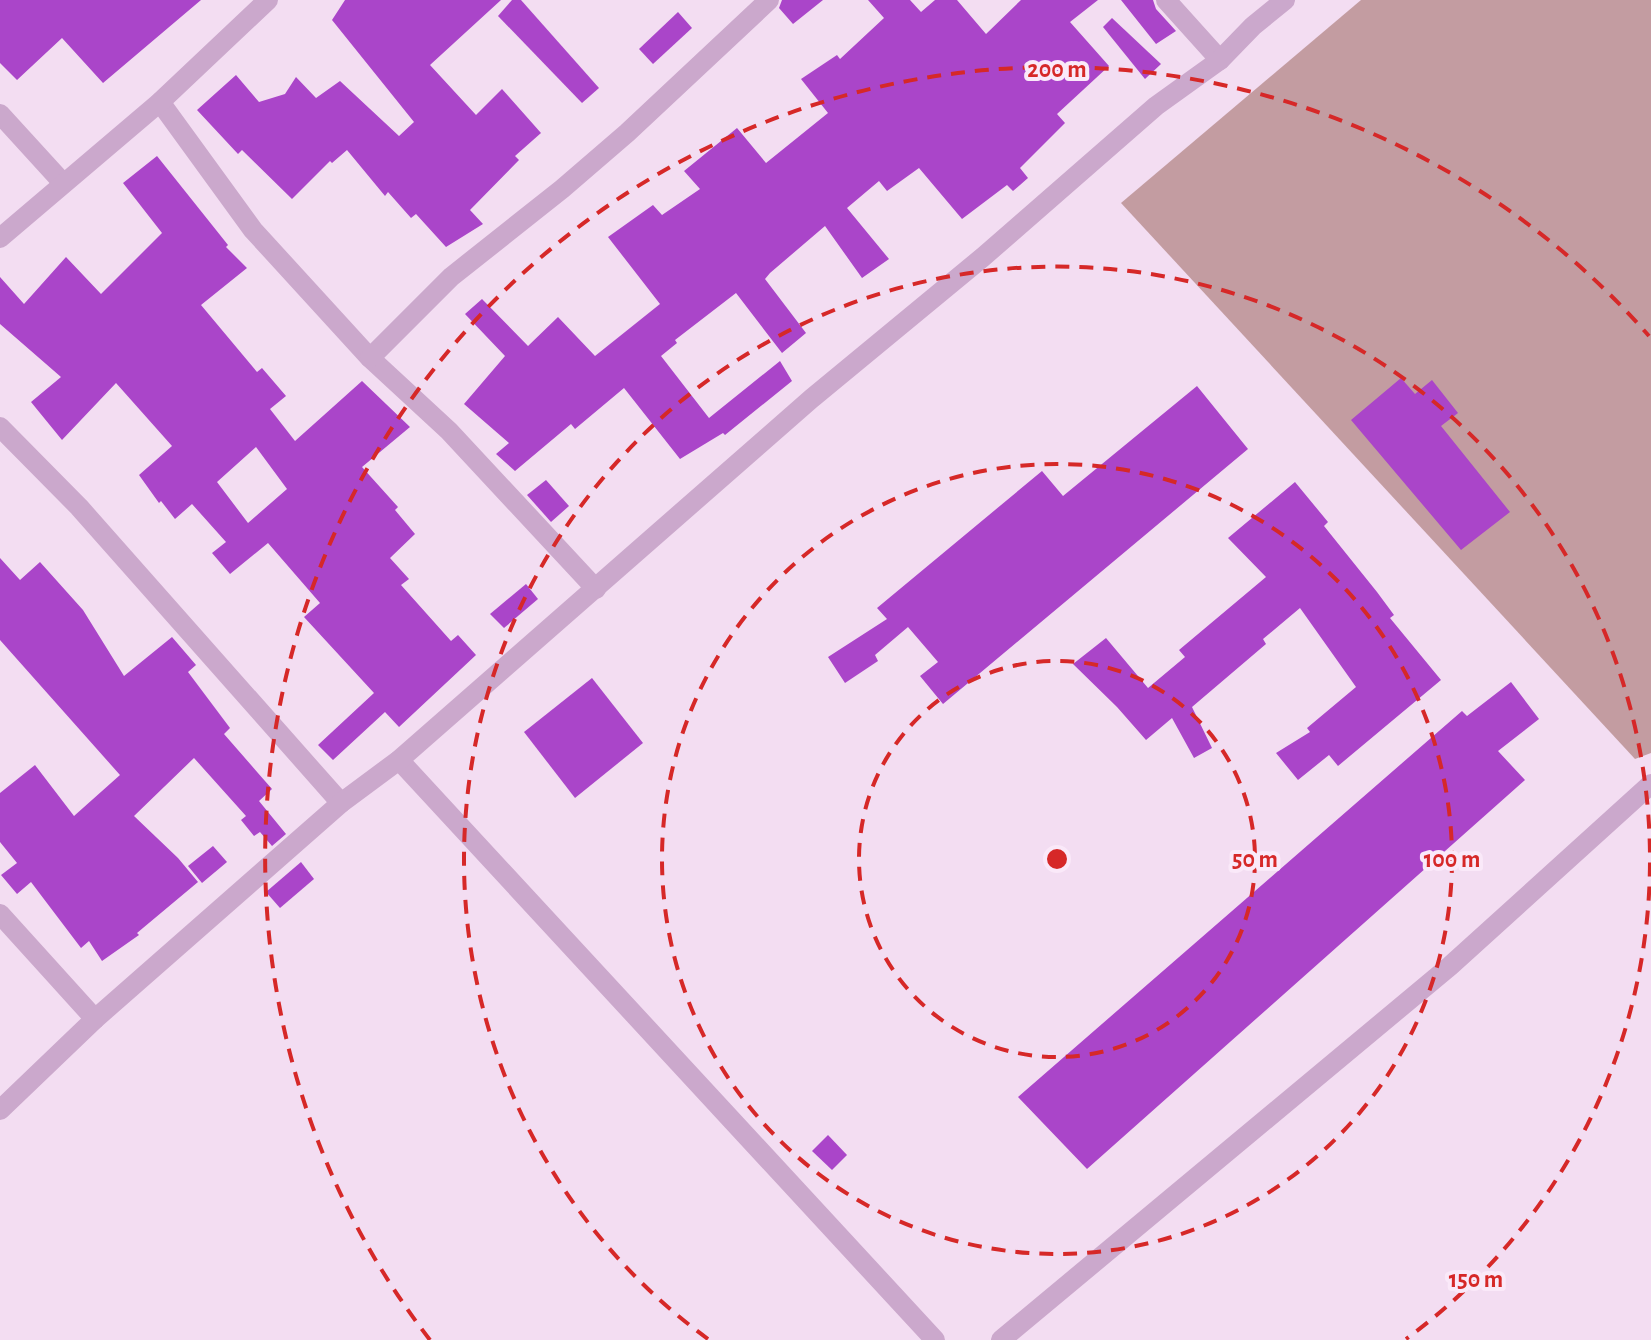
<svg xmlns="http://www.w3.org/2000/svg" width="1651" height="1340" font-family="'Alegreya Sans',sans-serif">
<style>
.green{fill:#c39ca1}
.building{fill:#aa45c9;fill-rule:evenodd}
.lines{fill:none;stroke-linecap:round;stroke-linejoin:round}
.minor{stroke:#cba8cc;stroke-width:20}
.ring{fill:none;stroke:#d62828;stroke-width:4;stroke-dasharray:14 10}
.centre{fill:#d62828;stroke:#fae9f9;stroke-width:4}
.ring-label{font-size:24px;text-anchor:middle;font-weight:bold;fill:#d62828;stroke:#fae9f9;stroke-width:8;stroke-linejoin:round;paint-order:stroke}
</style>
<rect width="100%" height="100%" fill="#f3ddf2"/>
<!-- green -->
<path class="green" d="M 1361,0 L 1651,0 L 1651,753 L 1635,759 L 1121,203 Z"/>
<!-- building -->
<g class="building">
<path d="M 0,0 L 201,0 L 103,83 L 62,38 L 17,80 L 0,63 Z"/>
<path d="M 345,0 L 501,0 L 430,65 L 476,115 L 502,89 L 541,133 L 515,156 L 519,160 L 470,210 L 483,224 L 446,247 L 416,214 L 411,218 L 388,192 L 385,196 L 347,150 L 332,163 L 330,161 L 292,199 L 242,150 L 238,154 L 197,110 L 236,75 L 259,102 L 285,94 L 296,77 L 316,98 L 340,81 L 399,136 L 414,122 L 332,20 Z"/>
<path d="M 512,0 L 521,0 L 599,88 L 582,103 L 498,16 Z"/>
<path d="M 782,0 L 823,0 L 793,24 L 779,8 Z"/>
<path d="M 868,0 L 910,0 L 921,12 L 935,0 L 957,0 L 986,34 L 1021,0 L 1098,0 L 1070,22 L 1109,66 L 1057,114 L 1065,123 L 1020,168 L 1028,178 L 1013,191 L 1007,185 L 962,219 L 919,168 L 887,191 L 879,181 L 847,208 L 889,259 L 862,278 L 825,226 L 770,273 L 765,279 L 806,333 L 782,353 L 736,293 L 675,340 L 677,343 L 661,356 L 709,418 L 780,361 L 792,381 L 725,435 L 723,433 L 680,459 L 624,388 L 575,429 L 571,424 L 515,471 L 496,454 L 509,443 L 464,404 L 505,356 L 465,314 L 482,299 L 528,346 L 558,317 L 595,356 L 660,304 L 608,237 L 653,205 L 662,215 L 700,189 L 684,171 L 737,128 L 766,163 L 828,113 L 801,79 L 837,55 L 840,59 L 884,18 Z"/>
<path d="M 1121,0 L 1153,0 L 1156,9 L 1176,31 L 1156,44 Z"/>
<path d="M 678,12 L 692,28 L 653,64 L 639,49 Z"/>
<path d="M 1112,18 L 1161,64 L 1145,79 L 1103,27 Z"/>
<path d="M 157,156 L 228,245 L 226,247 L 247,268 L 201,305 L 257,372 L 262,368 L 286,396 L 270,409 L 295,441 L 362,381 L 410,427 L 362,467 L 398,507 L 395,510 L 415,534 L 390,558 L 409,579 L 401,585 L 451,641 L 458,635 L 476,655 L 399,727 L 385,712 L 333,760 L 318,745 L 374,693 L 304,617 L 320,603 L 268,543 L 230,574 L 212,553 L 226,542 L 192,504 L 175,519 L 161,501 L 159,503 L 139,475 L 172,446 L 116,383 L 62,440 L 31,402 L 61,377 L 0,324 L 0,277 L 24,304 L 66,257 L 101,294 L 162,233 L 123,183 ZM 256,447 L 287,489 L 248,523 L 217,482 Z"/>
<path d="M 1401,378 L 1415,394 L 1432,380 L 1458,413 L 1441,426 L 1510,512 L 1461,550 L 1351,420 Z"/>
<path d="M 1197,386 L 1248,449 L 943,704 L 920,676 L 938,662 L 908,627 L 875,655 L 878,661 L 845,683 L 828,657 L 887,619 L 877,608 L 1042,471 L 1063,496 Z"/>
<path d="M 546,480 L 569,506 L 551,522 L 527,495 Z"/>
<path d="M 1295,482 L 1328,522 L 1324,526 L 1377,592 L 1394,615 L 1390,618 L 1441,680 L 1338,766 L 1329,755 L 1298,780 L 1276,753 L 1310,732 L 1307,728 L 1356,687 L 1300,608 L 1263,639 L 1266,644 L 1192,707 L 1212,748 L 1194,758 L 1172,718 L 1146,740 L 1117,707 L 1073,664 L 1106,638 L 1148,688 L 1185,657 L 1179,650 L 1266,577 L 1228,538 Z"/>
<path d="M 0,558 L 20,580 L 40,562 L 83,610 L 124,676 L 172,637 L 196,665 L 188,672 L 230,728 L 224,734 L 272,789 L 259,801 L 286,834 L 272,846 L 260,832 L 254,836 L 241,820 L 246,816 L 194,758 L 134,816 L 178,858 L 198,882 L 137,933 L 139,935 L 102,961 L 89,941 L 81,948 L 31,882 L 17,894 L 1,875 L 17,863 L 0,842 L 0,793 L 35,765 L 74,816 L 120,775 L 0,640 Z"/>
<path d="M 526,584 L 538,599 L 504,628 L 490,614 Z"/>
<path d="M 592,678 L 643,743 L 575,798 L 524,732 Z"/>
<path d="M 1511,682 L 1539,719 L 1498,751 L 1525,780 L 1087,1169 L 1018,1097 L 1462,711 L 1467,716 Z"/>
<path d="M 213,846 L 227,862 L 202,883 L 188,866 Z"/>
<path d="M 301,862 L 314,879 L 280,908 L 266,892 Z"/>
<path d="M 828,1135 L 847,1155 L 832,1170 L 812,1151 Z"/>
</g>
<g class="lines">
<!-- minor -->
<g class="minor">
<path d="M 1166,0 L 1220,60"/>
<path d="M 160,102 L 253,230 L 370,358 L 449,431 L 596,589"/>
<path d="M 0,114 L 63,183"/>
<path d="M 0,238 L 160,102 L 268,0"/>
<path d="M 370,358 L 451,277 L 562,189 L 627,133 L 769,0"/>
<path d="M 0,427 L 79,507 L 341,803"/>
<path d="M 399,760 L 935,1340"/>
<path d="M 0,914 L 95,1019"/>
<path d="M 0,1110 L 95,1019 L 341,803 L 399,760 L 811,399 L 983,257 L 1156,106 L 1220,60 L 1253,26 L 1285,0"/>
<path d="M 1001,1340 L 1450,966 L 1651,784"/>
</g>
</g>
<!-- distance rings -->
<g class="ring">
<circle cx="1057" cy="859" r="198"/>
<circle cx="1057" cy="859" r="395"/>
<path d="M708 1339A593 593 0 1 1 1406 1339"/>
<path d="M430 1340A790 790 0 0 1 1649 336"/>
</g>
<circle cx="1057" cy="859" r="12" class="centre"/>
<g class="ring-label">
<text x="1057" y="77">200 m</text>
<text x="1255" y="867">50 m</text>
<text x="1452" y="867">100 m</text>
<text x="1476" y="1287">150 m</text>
</g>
</svg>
